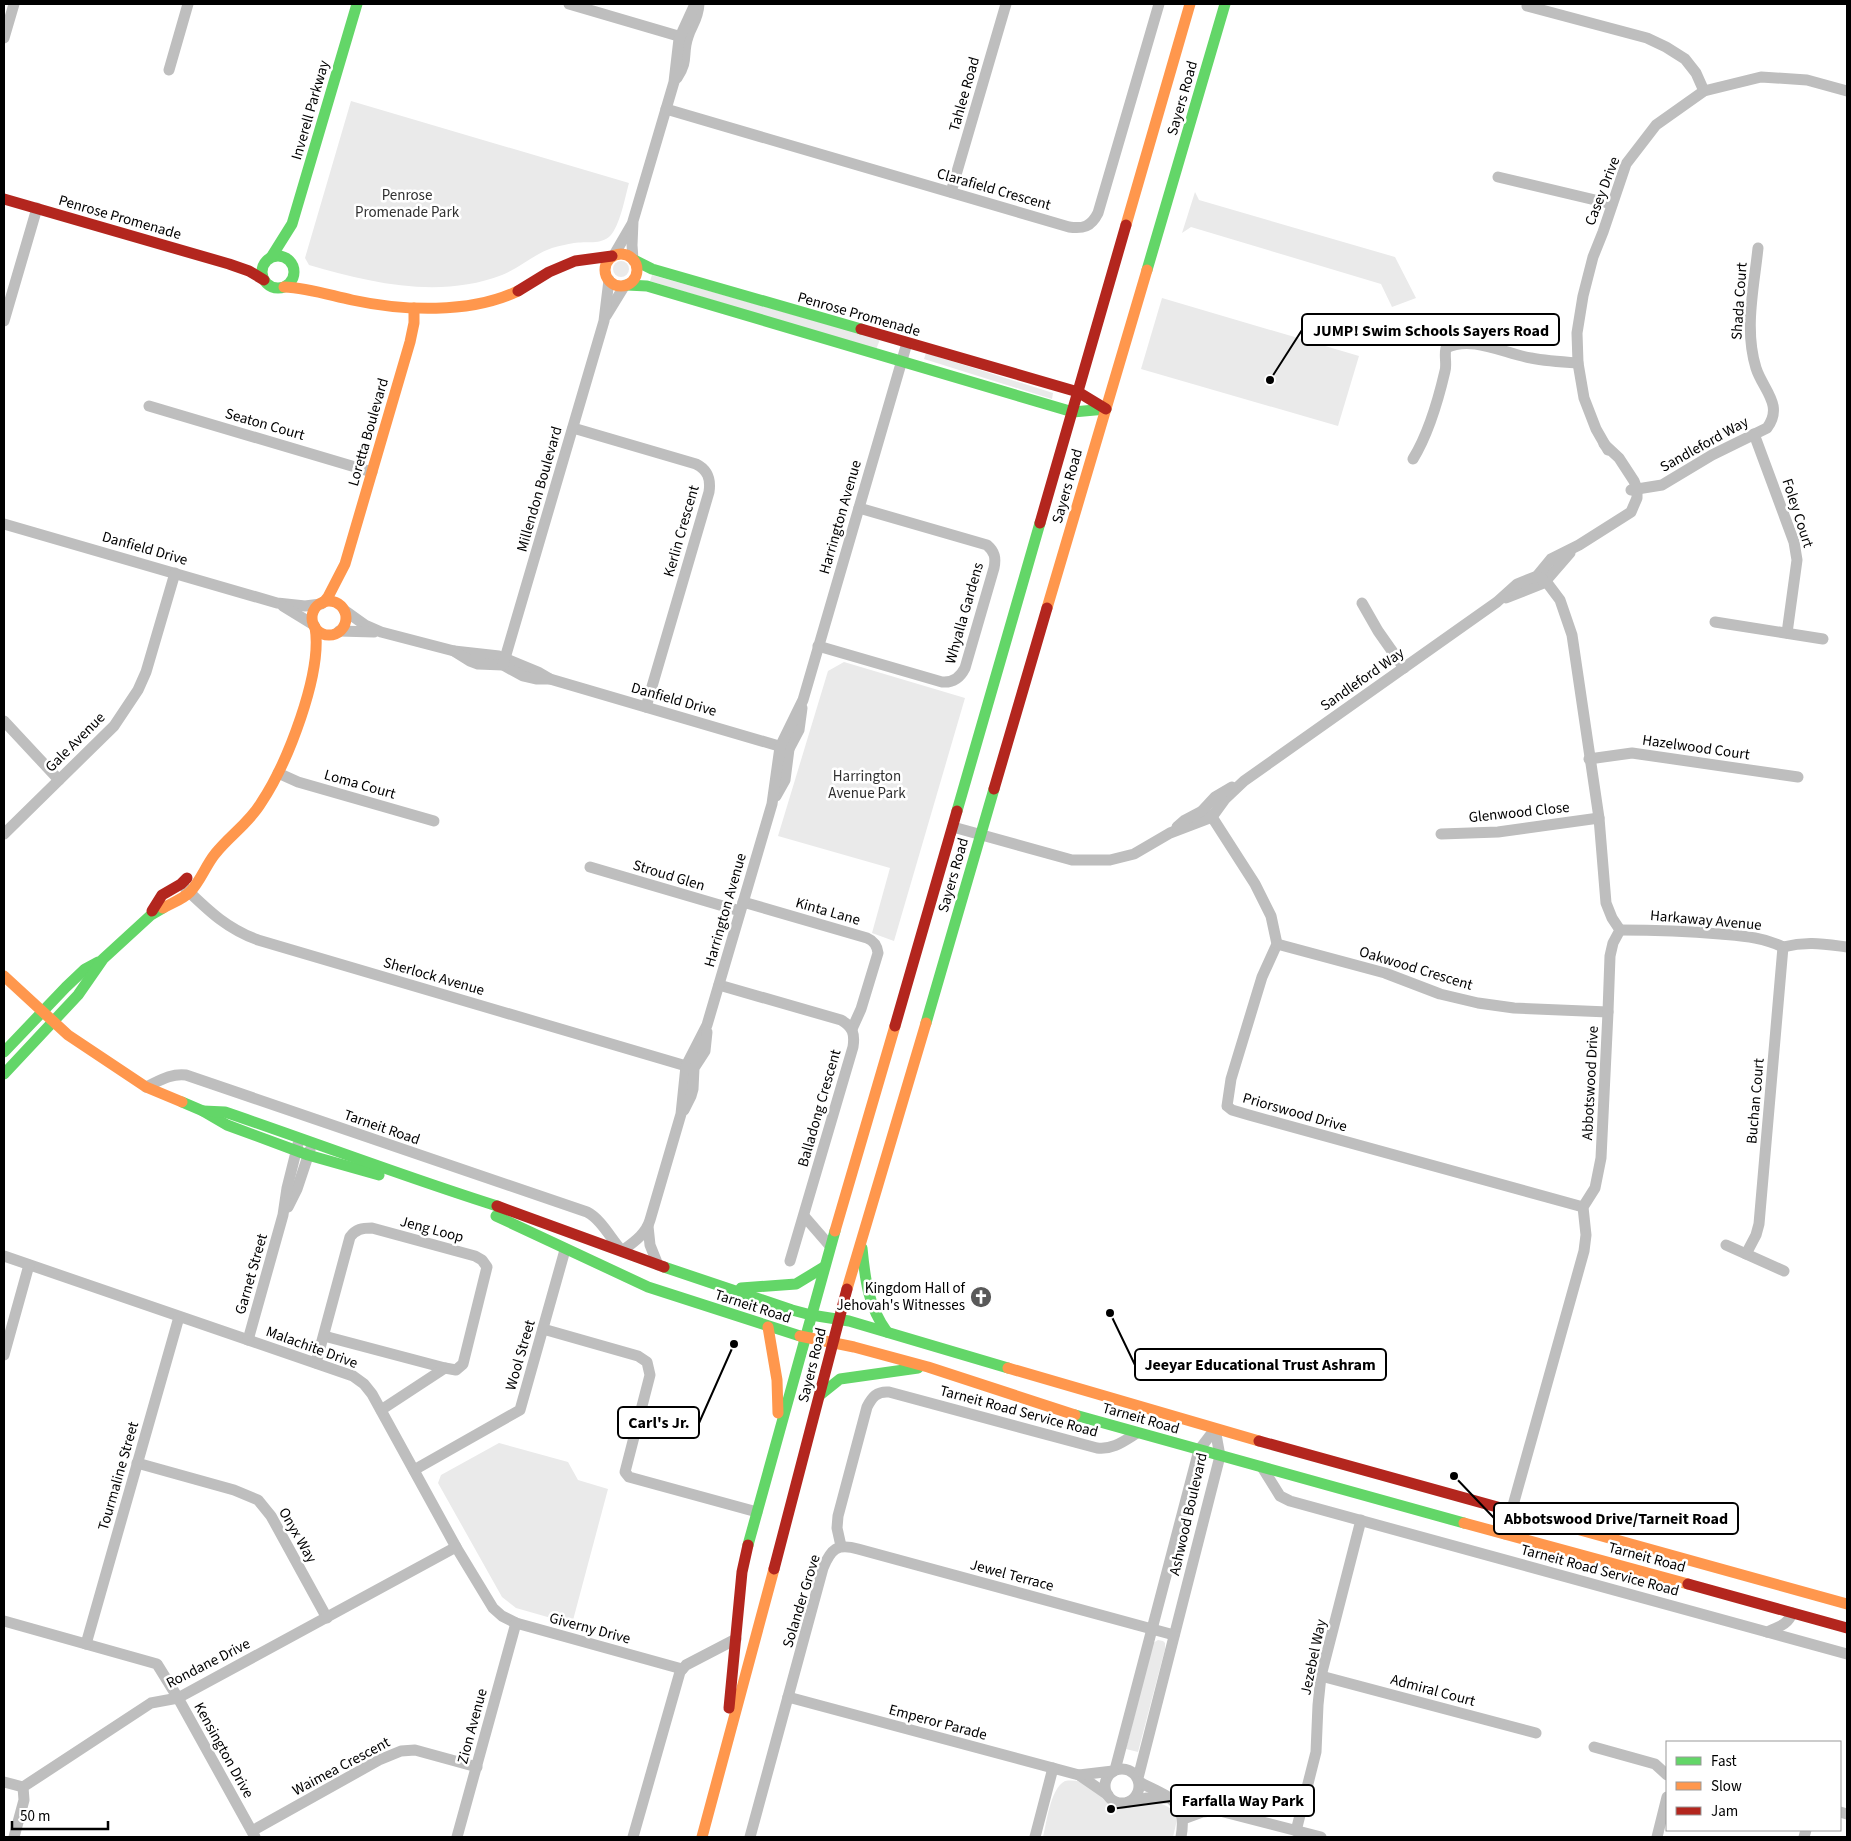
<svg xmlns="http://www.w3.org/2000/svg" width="1851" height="1841" font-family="'Source Sans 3',sans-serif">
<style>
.green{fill:#eaeaea}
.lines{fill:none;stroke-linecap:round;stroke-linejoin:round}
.street{stroke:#bebebe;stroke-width:11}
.fast{stroke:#63d668;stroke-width:11}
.slow{stroke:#ff974d;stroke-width:11}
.jam{stroke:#b3261e;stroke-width:11}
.labels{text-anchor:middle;stroke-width:5;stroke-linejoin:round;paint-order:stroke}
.street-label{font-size:15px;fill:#000;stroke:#fff}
.park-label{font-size:15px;fill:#303030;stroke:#fff}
.poi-label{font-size:15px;fill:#000;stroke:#fff;text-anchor:end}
.leader{fill:none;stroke:#000;stroke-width:2}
.callout-dot{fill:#000;stroke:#fff;stroke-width:2}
.callout{fill:#fff;stroke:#000;stroke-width:2}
.callout-label{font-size:16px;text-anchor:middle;font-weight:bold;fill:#000}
</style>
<rect width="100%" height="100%" fill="#fff"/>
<!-- green -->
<g class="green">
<path d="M 351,101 L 629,183 C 625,197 620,226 610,236 C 601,245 586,241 574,243 C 567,244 559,246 552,248 C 534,254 520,268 502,275 C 440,299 370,283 309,265 L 305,258 Z"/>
<path d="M 1195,192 L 1199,200 L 1395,257 L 1416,298 L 1392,307 L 1381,284 L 1191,227 L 1182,233 Z"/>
<circle cx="621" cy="269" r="8"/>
<path d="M 652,275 L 880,339 L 876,350 L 650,281 Z"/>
<path d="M 1162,298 L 1359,356 L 1338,426 L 1141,369 Z"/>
<path d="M 926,353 L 1053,393 L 1052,399 L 924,359 Z"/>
<path d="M 844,662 L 965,698 L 894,941 L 872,933 L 890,868 L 778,836 L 828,671 Z"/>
<path d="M 499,1443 L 568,1462 L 578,1480 L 608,1489 L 572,1624 L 516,1608 L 502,1597 L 438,1483 L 441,1475 Z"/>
<path d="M 1158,1640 L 1163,1641 L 1165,1643 L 1165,1649 L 1138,1752 L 1126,1749 L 1153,1643 Z"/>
<path d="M 1065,1781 C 1096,1777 1101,1805 1119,1807 C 1126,1808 1131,1805 1138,1803 C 1151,1801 1169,1802 1176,1815 L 1176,1824 L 1173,1837 L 1043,1837 C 1047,1822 1050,1789 1065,1781 Z"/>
</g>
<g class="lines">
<!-- street -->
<g class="street">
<path d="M 569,4 L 685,38"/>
<path d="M 1527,6 L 1647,38 L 1666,47 L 1685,59 L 1696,73 L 1704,91"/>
<path d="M 4,38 L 14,4"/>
<path d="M 169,70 L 188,4"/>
<path d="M 677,78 C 689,60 682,54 688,37 C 692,24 698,20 699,4"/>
<path d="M 666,109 L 1069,227 C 1083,229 1091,227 1098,213 L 1159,4"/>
<path d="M 1498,177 L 1612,204"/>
<path d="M 951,192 L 1006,4"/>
<path d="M 614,255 L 632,224"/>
<path d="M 633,260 L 632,245 L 633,221 L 674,82 L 679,39 L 695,4"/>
<path d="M 606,316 L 625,285"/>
<path d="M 4,321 L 37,208"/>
<path d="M 149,406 L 372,472"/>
<path d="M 573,428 L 696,464 C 708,470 711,479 709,492 L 646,707"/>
<path d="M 1754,434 L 1794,542 L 1797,560 L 1787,633"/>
<path d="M 1608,450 L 1596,429 L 1584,398 L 1578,363 L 1577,333 L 1583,296 L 1593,257 L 1603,232 L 1626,164 L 1656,125 L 1704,91 L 1761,77 L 1807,80 L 1847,91"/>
<path d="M 1413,459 C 1429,433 1438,401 1445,371 C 1447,364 1444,356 1446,348 C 1472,335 1505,354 1531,358 C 1546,361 1562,362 1578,363"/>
<path d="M 1631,490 L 1662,485 L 1712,455 L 1767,428 C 1784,405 1763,390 1756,368 C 1744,329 1754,287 1758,248"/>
<path d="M 4,524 L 277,603 L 305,606 L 321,604"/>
<path d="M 1506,598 L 1544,583 L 1570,553"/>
<path d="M 1362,603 L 1378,631 L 1404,668"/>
<path d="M 283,606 L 314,625"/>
<path d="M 344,610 L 365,625 L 381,632 L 454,651 L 499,656 L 538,672 L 550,679"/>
<path d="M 1715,622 L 1823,639"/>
<path d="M 339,631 L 374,632"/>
<path d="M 818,646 L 942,682 C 953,683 960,678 965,668 L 994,568 C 996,558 995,552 987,545 L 859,508"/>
<path d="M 454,651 L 470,661 L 478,664 L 503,665 L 523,676 L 536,679 L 550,679 L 789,749"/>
<path d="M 503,665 L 604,321 L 609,280"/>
<path d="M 4,721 L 59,780"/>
<path d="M 1589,759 L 1632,753 L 1798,777"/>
<path d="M 278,773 L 298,782 L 434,821"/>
<path d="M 776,796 L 785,780 L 789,749 L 799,730 L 802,708"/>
<path d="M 1202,811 L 1212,817 L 1255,884 L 1271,916 L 1277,944 L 1262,977 L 1231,1079 L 1227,1106 L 1232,1110 L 1249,1115 L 1583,1207"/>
<path d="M 953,827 L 1072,860 L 1110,860 L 1134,854 L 1170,833 L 1212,817 L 1225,799 L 1244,781 L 1497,602 L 1517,584 L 1537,576 L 1551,559 L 1579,545 L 1631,512 L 1637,498 L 1637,489 L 1634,481 L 1619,458 L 1604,444"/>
<path d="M 1177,827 L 1185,820 L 1202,811 L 1215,797 L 1232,787"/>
<path d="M 4,834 L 114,726 L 138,690 L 146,672 L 175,573"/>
<path d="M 1441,834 L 1498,832 L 1599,818"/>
<path d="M 590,867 L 740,911"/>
<path d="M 185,888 C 209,911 226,928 258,940 L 693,1068"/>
<path d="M 743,902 L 867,938 C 874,941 877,945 878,953 L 861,1009 L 852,1029"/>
<path d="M 1620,930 C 1653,930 1686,931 1720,934 C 1742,936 1763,937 1783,947 C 1807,941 1823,944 1847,947"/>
<path d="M 1277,944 L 1385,973 L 1440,994 L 1478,1003 L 1514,1008 L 1608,1012"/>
<path d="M 719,985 L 841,1020 C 853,1027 855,1034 853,1047 L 790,1261"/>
<path d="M 146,1087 C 159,1081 171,1073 186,1075 L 587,1212 C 601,1219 611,1239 622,1251 C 634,1242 646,1234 650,1220 L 681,1114 L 686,1066 L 707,1025 L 772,804 L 780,747 L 803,700 L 907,343"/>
<path d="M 684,1110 L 691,1096 L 693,1089 L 694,1068 L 705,1051 L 707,1032"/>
<path d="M 288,1207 L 297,1189 L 310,1150"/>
<path d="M 804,1216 L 830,1246"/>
<path d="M 648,1226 L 650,1245 L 658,1265"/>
<path d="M 1726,1245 L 1784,1271"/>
<path d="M 1746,1254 L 1756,1235 L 1759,1224 L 1783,947"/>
<path d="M 4,1256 L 353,1376 L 364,1384 L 372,1394 L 456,1547 L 493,1608 L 502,1616 L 516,1623 L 682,1669"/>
<path d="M 543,1329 L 638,1356 L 647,1362 L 650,1375 L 625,1472 L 629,1477 L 757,1512"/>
<path d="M 324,1336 L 445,1368"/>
<path d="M 248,1340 L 283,1215 L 287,1188 L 298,1144"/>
<path d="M 4,1355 L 29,1265"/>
<path d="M 316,1363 L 350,1237 C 356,1229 362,1228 372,1228 L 475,1256 L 482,1260 L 487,1267 L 463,1364 L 456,1370 L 445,1368 L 381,1410"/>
<path d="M 137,1463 L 234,1490 L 258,1500 L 271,1516 L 327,1618"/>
<path d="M 1262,1467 L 1280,1496 L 1290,1501 L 1767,1632 C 1778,1627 1788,1625 1792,1613"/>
<path d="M 414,1470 L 520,1410 L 565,1250"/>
<path d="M 1505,1534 L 1584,1251 L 1586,1235 L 1583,1207 L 1595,1188 L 1601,1158 L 1608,1012 L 1610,956 L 1613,943 L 1620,930 L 1612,918 L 1606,903 L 1599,818 L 1572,635 L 1560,600 L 1548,584 L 1537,576"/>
<path d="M 841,1546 L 837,1528 L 838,1516 L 867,1407 C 872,1397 877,1391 889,1392 L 1097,1448 C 1113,1450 1124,1441 1137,1433"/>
<path d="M 4,1621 L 157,1664 L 178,1698 L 255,1837"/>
<path d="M 1767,1632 L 1847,1654"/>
<path d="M 86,1644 L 179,1317"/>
<path d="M 1321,1676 L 1536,1733"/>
<path d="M 788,1697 L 1079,1775 L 1108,1795"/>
<path d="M 1594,1747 L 1655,1764 L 1667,1775"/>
<circle cx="1122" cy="1786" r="17"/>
<path d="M 1115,1770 L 1199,1450 L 1215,1429"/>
<path d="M 1079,1775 L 1113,1771"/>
<path d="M 1138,1778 L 1220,1456 L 1215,1429"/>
<path d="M 4,1782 L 23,1787"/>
<path d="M 1139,1782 C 1168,1797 1188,1800 1181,1837"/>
<path d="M 1129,1802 L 1146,1798 L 1165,1798"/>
<path d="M 1181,1810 L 1204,1805 L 1216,1810 L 1321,1837"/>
<path d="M 1840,1812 L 1847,1814"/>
<path d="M 1183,1819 L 1202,1812 L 1213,1811"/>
<path d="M 252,1831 L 379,1760 L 401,1751 L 415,1750 L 477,1767"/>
<path d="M 1296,1831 L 1316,1752 L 1318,1705 L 1321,1676 L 1361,1520"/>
<path d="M 14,1837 L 24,1800 L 23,1787 L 151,1703 L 178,1698 L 456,1547"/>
<path d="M 457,1837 L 516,1623"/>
<path d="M 633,1837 L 680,1672 L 686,1665 L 736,1639"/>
<path d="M 750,1837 L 823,1568 C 831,1549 837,1543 858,1549 L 1174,1635"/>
<path d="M 1035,1837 L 1053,1768"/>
<path d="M 1657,1837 L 1667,1797"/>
<path d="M 1804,1837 L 1806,1830"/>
</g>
<!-- fast -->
<g class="fast">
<circle cx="278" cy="272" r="16"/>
<path d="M 272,256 L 292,224 L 357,4"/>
<path d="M 634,260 L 652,269 L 861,329"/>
<path d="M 1147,270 L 1225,4"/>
<path d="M 627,285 L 647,286 L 1073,412 L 1106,409"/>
<path d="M 957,811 L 1040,523"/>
<path d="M 926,1023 L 994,789"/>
<path d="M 4,1052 L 66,987 L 85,969 L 98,962"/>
<path d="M 4,1074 L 78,995 L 103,959 L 151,915 L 163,908"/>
<path d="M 182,1102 L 203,1111 L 227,1125 L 308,1155 L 379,1175"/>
<path d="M 203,1111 L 225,1112 C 316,1143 405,1177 497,1206"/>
<path d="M 496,1216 L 648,1287 L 800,1336"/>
<path d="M 862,1248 C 865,1279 868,1306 887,1332"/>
<path d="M 664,1267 L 792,1310 L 811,1315 L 849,1321 L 1008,1368"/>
<path d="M 741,1288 L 796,1284 L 824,1267"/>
<path d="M 820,1395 L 840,1379 L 918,1368"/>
<path d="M 1075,1415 L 1464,1523"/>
<path d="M 748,1545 L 835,1231"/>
</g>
<!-- slow -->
<g class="slow">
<path d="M 1126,225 L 1190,4"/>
<circle cx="621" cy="270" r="16"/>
<path d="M 284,287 C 308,288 329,295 352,300 C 403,311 470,314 518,291"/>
<circle cx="329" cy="618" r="17"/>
<path d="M 323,603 L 328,597 L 345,564 L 410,342 L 414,323 L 414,308"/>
<path d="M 1047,608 L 1147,270"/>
<path d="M 163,908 C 172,903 183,899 190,892 C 200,882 206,865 215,854 C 229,836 249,823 261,803 C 287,764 323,673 315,627"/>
<path d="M 4,976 L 68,1035 L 146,1087 L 182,1102"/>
<path d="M 835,1231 L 895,1026"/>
<path d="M 847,1289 L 926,1023"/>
<path d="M 768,1327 L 777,1380 L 778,1413"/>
<path d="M 800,1336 L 854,1347 L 928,1367 L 1075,1415"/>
<path d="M 1008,1368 L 1259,1441"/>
<path d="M 1464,1523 L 1688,1584"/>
<path d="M 1573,1528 L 1847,1604"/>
<path d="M 702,1837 L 774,1569"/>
</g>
<!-- jam -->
<g class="jam">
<path d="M 4,199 L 229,264 L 249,271 L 264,280"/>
<path d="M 518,291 L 549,272 L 575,261 L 612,256"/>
<path d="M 861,329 L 1078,392 L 1106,409"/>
<path d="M 1040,523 L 1126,225"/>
<path d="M 994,789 L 1047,608"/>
<path d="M 152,911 L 162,895 L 181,884 L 187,878"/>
<path d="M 895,1026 L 957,811"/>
<path d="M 497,1206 L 664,1267"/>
<path d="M 1259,1441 L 1573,1528"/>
<path d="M 774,1569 L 847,1289"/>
<path d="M 1688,1584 L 1847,1628"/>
<path d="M 729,1708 L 742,1572 L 748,1545"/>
</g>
</g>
<!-- icons -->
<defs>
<g id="church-disc" transform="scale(1.125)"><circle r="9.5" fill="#595959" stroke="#fff"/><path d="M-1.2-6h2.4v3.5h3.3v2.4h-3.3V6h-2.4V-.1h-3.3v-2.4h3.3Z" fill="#fff"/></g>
</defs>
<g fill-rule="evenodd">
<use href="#church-disc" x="981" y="1297"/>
</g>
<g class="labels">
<!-- street labels -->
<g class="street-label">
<text transform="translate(964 94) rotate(-74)" y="5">Tahlee Road</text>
<text transform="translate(1182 98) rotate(-74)" y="5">Sayers Road</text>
<text transform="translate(310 110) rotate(-74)" y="5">Inverell Parkway</text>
<text transform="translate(994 189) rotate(16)" y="5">Clarafield Crescent</text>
<text transform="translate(1602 191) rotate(-69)" y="5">Casey Drive</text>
<text transform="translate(120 217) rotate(16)" y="5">Penrose Promenade</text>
<text transform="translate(1739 301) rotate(-86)" y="5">Shada Court</text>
<text transform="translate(859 314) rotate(16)" y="5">Penrose Promenade</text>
<text transform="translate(265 424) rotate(16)" y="5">Seaton Court</text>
<text transform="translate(368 432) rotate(-74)" y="5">Loretta Boulevard</text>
<text transform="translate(1704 444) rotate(-29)" y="5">Sandleford Way</text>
<text transform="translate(1067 486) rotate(-74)" y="5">Sayers Road</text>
<text transform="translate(539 489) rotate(-74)" y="5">Millendon Boulevard</text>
<text transform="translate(1798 513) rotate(72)" y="5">Foley Court</text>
<text transform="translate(840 517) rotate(-74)" y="5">Harrington Avenue</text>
<text transform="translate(681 531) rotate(-74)" y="5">Kerlin Crescent</text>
<text transform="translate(145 548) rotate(16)" y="5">Danfield Drive</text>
<text transform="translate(964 613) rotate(-74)" y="5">Whyalla Gardens</text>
<text transform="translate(1362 679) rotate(-35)" y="5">Sandleford Way</text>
<text transform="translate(674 699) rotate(16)" y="5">Danfield Drive</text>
<text transform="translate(75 742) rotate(-45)" y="5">Gale Avenue</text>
<text transform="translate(1696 747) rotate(8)" y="5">Hazelwood Court</text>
<text transform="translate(360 784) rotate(16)" y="5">Loma Court</text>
<text transform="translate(1519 812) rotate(-6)" y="5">Glenwood Close</text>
<text transform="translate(669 875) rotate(17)" y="5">Stroud Glen</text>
<text transform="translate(953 875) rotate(-74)" y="5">Sayers Road</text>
<text transform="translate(725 910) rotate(-74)" y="5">Harrington Avenue</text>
<text transform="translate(828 911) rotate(16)" y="5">Kinta Lane</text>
<text transform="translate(1706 920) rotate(5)" y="5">Harkaway Avenue</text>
<text transform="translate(1416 968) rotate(17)" y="5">Oakwood Crescent</text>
<text transform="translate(434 976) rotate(16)" y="5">Sherlock Avenue</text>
<text transform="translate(1590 1083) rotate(-87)" y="5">Abbotswood Drive</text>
<text transform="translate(1755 1101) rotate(-85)" y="5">Buchan Court</text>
<text transform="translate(819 1108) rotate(-74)" y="5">Balladong Crescent</text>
<text transform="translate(1295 1112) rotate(16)" y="5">Priorswood Drive</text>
<text transform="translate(382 1127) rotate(19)" y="5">Tarneit Road</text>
<text transform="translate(432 1229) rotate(15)" y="5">Jeng Loop</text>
<text transform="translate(251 1274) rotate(-74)" y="5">Garnet Street</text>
<text transform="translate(753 1306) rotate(18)" y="5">Tarneit Road</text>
<text transform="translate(312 1347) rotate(20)" y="5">Malachite Drive</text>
<text transform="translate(520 1355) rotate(-74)" y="5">Wool Street</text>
<text transform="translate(812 1365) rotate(-76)" y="5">Sayers Road</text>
<text transform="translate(1019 1411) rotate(15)" y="5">Tarneit Road Service Road</text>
<text transform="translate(1141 1418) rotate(16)" y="5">Tarneit Road</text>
<text transform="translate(118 1476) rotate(-74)" y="5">Tourmaline Street</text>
<text transform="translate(1188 1514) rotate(-77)" y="5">Ashwood Boulevard</text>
<text transform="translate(298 1535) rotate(60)" y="5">Onyx Way</text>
<text transform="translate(1647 1557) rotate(15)" y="5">Tarneit Road</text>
<text transform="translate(1600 1570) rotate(15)" y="5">Tarneit Road Service Road</text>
<text transform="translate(1012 1575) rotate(15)" y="5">Jewel Terrace</text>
<text transform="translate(801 1601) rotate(-73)" y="5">Solander Grove</text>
<text transform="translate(590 1628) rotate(15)" y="5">Giverny Drive</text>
<text transform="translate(1313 1657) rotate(-78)" y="5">Jezebel Way</text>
<text transform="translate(208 1663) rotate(-27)" y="5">Rondane Drive</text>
<text transform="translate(1433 1690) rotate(15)" y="5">Admiral Court</text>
<text transform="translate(938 1722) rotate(15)" y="5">Emperor Parade</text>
<text transform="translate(472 1726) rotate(-75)" y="5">Zion Avenue</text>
<text transform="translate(224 1750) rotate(61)" y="5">Kensington Drive</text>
<text transform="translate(341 1766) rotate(-28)" y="5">Waimea Crescent</text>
</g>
<!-- park labels -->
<g class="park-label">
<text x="407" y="200">Penrose<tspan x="407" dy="17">Promenade Park</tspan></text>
<text x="867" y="781">Harrington<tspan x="867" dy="17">Avenue Park</tspan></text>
</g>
<!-- poi labels -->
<g class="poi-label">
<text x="965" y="1293">Kingdom Hall of<tspan x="965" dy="17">Jehovah's Witnesses</tspan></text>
</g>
</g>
<!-- callouts -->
<path class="leader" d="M1270 380L1302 330M1110 1313L1135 1365M734 1344L699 1423M1454 1476L1494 1518M1111 1809L1171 1801"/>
<g class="callout-dot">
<circle cx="1270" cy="380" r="5"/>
<circle cx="1110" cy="1313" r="5"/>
<circle cx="734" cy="1344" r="5"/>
<circle cx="1454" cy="1476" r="5"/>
<circle cx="1111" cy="1809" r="5"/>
</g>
<g class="callout">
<rect x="1302" y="314" width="257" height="31" rx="5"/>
<rect x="1135" y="1349" width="251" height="31" rx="5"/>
<rect x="618" y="1407" width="81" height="31" rx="5"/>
<rect x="1494" y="1503" width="244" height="31" rx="5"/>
<rect x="1171" y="1785" width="143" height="31" rx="5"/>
</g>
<g class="callout-label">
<text x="1431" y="336">JUMP! Swim Schools Sayers Road</text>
<text x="1260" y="1370">Jeeyar Educational Trust Ashram</text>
<text x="659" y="1428">Carl's Jr.</text>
<text x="1616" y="1524">Abbotswood Drive/Tarneit Road</text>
<text x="1243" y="1806">Farfalla Way Park</text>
</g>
<!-- border -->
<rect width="1851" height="1841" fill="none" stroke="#000000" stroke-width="10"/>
<!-- legend -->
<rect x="1666" y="1741" width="175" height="90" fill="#ffffff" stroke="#999999"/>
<rect x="1676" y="1757" width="25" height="8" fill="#63d668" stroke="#999999"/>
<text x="1711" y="1766" font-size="15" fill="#000000">Fast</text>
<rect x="1676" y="1782" width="25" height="8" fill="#ff974d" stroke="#999999"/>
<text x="1711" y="1791" font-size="15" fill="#000000">Slow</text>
<rect x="1676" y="1807" width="25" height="8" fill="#b3261e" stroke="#999999"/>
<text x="1711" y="1816" font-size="15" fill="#000000">Jam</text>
<!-- scale -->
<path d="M12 1821v8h96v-8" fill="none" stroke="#000000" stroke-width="2.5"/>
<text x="20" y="1821" font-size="15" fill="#000000" stroke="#ffffff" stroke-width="4" paint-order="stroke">50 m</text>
</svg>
